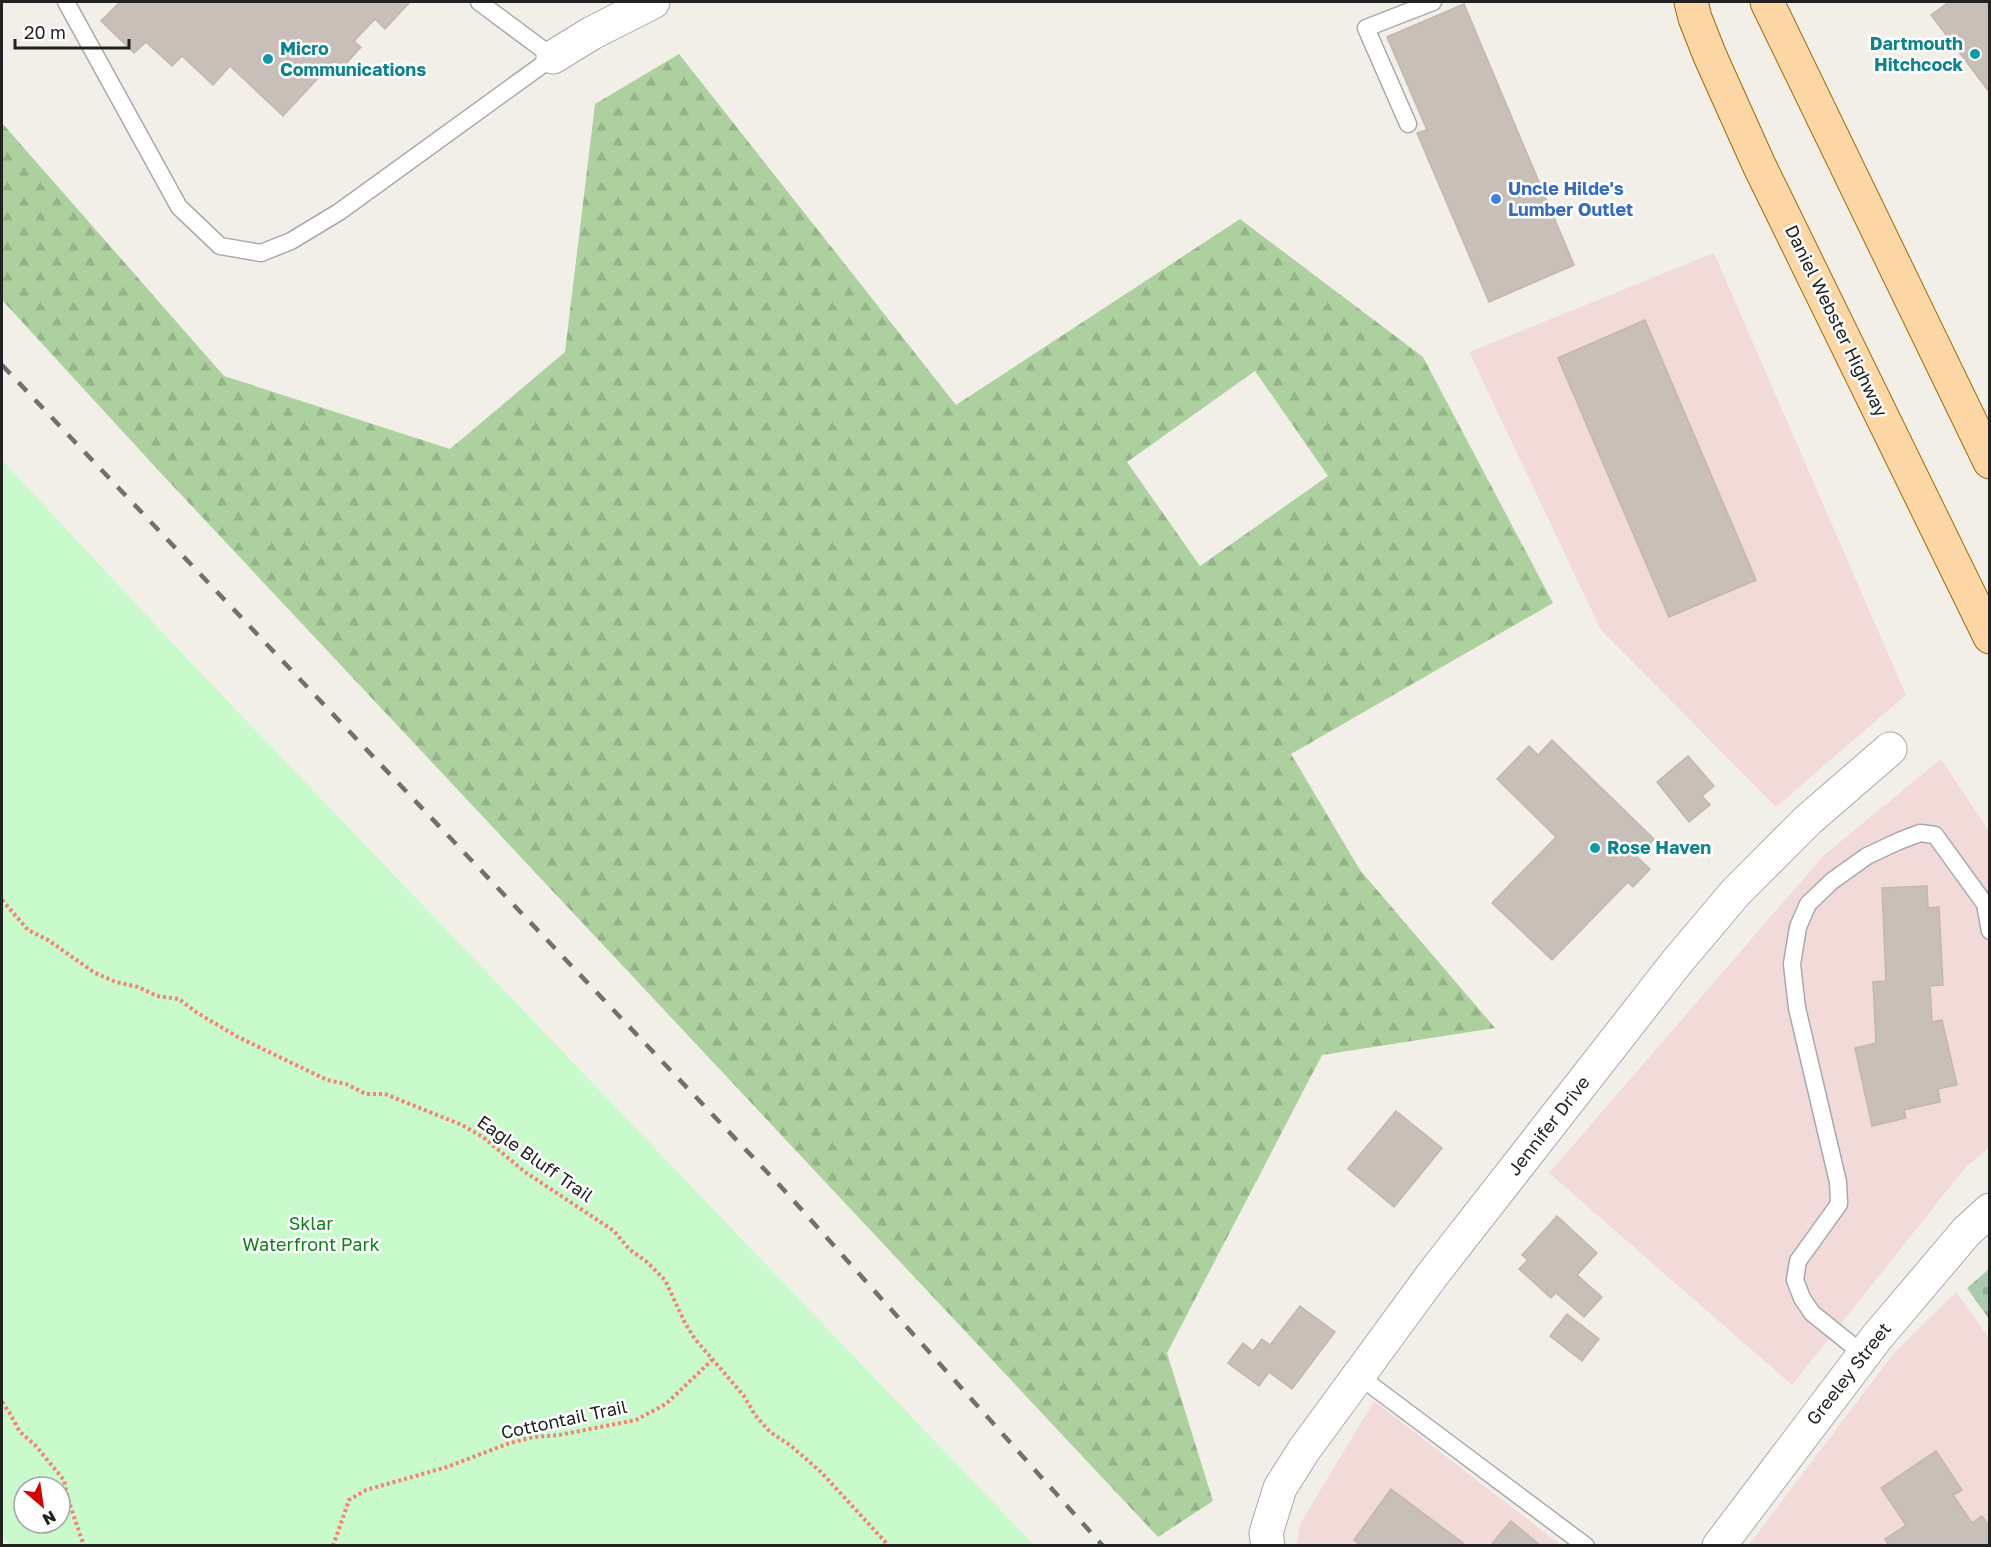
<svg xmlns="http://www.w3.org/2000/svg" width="1991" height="1547" font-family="'Golos Text',sans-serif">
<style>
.commercial{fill:#f2dad9}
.forest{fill:url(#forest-firs);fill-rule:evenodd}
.cemetery{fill:url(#cemetery-stones)}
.park{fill:#c8facc;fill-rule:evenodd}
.building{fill:#c7bfb8;stroke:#c4b6ab;stroke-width:1.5}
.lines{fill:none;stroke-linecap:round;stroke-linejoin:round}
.lane-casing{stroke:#a9a9a9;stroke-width:19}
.street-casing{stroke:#a9a9a9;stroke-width:35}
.primary-casing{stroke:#a06b00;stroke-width:35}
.path{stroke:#fa8072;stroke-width:4;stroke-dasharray:3 3;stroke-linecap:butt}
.lane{stroke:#fff;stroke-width:16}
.street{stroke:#fff;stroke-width:33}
.primary{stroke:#fcd6a4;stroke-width:33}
.rail{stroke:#707070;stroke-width:4.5;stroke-dasharray:12 12;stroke-linecap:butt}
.culture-dot{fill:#0f9aa8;stroke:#fff;stroke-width:2}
.shop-dot{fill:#3f7fe0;stroke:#fff;stroke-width:2}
.labels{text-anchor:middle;stroke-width:5;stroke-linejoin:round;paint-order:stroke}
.culture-label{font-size:18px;font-weight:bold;fill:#0d838f;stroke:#fff;text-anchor:start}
.shop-label{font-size:18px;font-weight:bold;fill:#366cbe;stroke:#fff;text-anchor:start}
.street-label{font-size:18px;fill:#222;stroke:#fff}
.park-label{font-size:18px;fill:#0c8416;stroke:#fff}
</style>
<defs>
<pattern id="forest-firs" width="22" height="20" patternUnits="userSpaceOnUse" patternTransform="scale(1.5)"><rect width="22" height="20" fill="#add19e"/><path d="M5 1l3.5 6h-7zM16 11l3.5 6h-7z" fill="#95b388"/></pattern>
<pattern id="cemetery-stones" width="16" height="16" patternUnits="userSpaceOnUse" patternTransform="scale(1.5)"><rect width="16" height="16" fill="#aacbaf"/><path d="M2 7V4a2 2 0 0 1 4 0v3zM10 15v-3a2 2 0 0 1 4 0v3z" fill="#92ae96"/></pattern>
</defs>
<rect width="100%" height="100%" fill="#f2efe9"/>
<!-- commercial -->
<g class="commercial">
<path d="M 1714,253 L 1906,695 L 1776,807 L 1601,630 L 1469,352 Z"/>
<path d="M 1941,759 L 1989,831 L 1989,1148 L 1965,1168 L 1792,1385 L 1549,1173 L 1824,855 Z"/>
<path d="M 1956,1292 L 1989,1338 L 1989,1545 L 1748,1546 L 1893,1354 Z"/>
<path d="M 1374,1401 L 1561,1545 L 1296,1546 L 1300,1524 Z"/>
</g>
<!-- forest -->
<path class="forest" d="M 679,54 L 956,405 L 1240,219 L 1423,357 L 1553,603 L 1291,754 L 1360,870 L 1495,1028 L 1322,1055 L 1167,1353 L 1213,1501 L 1158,1537 L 158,470 L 2,300 L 2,123 L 224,376 L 450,449 L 565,352 L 595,104 ZM 1255,371 L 1328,476 L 1200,566 L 1127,462 Z"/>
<!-- cemetery -->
<path class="cemetery" d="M 1989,1269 L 1989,1319 L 1967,1288 Z"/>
<!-- park -->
<path class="park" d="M 2,460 L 177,648 L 1034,1545 L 9,1545 L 2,1535 ZM 24,1487 L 60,1487 L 60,1523 L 24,1523 Z"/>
<!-- building -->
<g class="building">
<path d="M 120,2 L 407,2 L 409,3 L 385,29 L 375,19 L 354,41 L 361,47 L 342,68 L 334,61 L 283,116 L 230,66 L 213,85 L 182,56 L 172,66 L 146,42 L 134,53 L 101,21 Z"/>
<path d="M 1949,2 L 1990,2 L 1990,93 L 1931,15 Z"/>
<path d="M 1464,4 L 1574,265 L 1489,302 L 1417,133 L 1427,130 L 1387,37 Z"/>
<path d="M 1645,320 L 1756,580 L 1669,617 L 1558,358 Z"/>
<path d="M 1552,740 L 1654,839 L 1637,857 L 1650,869 L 1633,887 L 1628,882 L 1552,960 L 1492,903 L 1556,837 L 1497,779 L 1529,746 L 1538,755 Z"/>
<path d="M 1688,756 L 1714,786 L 1702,796 L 1710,805 L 1689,822 L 1657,782 Z"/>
<path d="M 1927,886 L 1928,908 L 1939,907 L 1943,985 L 1930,986 L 1932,1022 L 1942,1020 L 1957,1085 L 1938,1089 L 1940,1102 L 1904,1110 L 1906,1118 L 1872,1126 L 1855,1048 L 1876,1043 L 1873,982 L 1886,981 L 1882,888 Z"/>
<path d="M 1396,1111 L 1442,1148 L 1394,1207 L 1348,1169 Z"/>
<path d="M 1557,1216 L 1597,1253 L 1577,1275 L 1602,1297 L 1584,1317 L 1556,1293 L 1551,1298 L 1519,1269 L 1528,1260 L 1522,1255 Z"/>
<path d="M 1300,1306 L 1335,1332 L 1292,1389 L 1269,1372 L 1259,1386 L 1228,1363 L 1243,1343 L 1253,1351 L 1262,1339 L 1270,1345 Z"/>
<path d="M 1567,1314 L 1599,1339 L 1582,1361 L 1550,1336 Z"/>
<path d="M 1936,1451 L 1962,1490 L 1953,1495 L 1972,1523 L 1982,1516 L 1990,1527 L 1990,1537 L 1986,1539 L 1990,1546 L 1889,1546 L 1885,1539 L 1906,1525 L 1881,1488 Z"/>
<path d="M 1391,1489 L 1463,1543 L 1461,1546 L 1361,1546 L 1354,1540 Z"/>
<path d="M 1511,1521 L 1541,1546 L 1490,1546 Z"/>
</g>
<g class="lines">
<!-- lane casing -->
<g class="lane-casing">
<g id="lane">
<path d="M 66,2 L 179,207 L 220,246 L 261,253 L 291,241 L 339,212 L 553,57 L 479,2"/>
<path d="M 1408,124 L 1366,28 L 1433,2"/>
<path d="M 1863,1354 L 1812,1313 L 1802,1298 L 1795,1280 L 1798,1261 L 1839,1204 L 1838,1182 L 1797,1008 L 1792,964 L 1798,927 L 1808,904 L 1832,881 L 1867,856 L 1899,841 L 1920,833 L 1935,835 L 1985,904 L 1990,931"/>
<path d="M 1359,1376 L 1586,1546"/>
</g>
</g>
<!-- street casing -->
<g class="street-casing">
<g id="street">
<path d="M 553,57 L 592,33 L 653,2"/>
<path d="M 1268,1546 L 1266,1533 L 1280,1488 L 1304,1450 L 1433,1274 L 1676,963 L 1736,892 L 1808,820 L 1890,749"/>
<path d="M 1719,1546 L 1877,1337 L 1966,1232 L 1990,1210"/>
</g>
</g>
<!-- primary casing -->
<g class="primary-casing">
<g id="primary">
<path d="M 1691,2 L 1695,18 L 1710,56 L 1759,165 L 1990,637"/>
<path d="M 1767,2 L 1990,462"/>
</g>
</g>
<!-- path -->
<g class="path">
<path d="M 2,900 L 28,930 L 48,940 L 95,973 L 116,982 L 138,987 L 157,996 L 179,999 L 196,1012 L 236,1036 L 327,1080 L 346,1084 L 366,1094 L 385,1094 L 462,1125 L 483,1137 L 525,1172 L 614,1231 L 629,1249 L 647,1262 L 665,1280 L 685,1323 L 695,1339 L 744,1396 L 755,1415 L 770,1432 L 790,1445 L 821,1472 L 889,1546"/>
<path d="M 2,1402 L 9,1412 L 20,1432 L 35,1445 L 64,1480 L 68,1499 L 84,1546"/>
<path d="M 333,1546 L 349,1500 L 366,1490 L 447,1467 L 507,1444 L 533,1437 L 559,1435 L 636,1420 L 666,1404 L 712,1360"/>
</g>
<!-- lane -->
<use href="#lane" class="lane"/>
<!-- street -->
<use href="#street" class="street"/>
<!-- primary -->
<use href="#primary" class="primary"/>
<!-- rail -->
<path class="rail" d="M 2,365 L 784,1190 L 1103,1546"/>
</g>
<!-- markers -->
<g class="culture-dot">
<circle cx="1975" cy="54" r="6"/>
<circle cx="268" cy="59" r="6"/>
<circle cx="1595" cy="848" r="6"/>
</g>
<circle class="shop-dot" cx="1496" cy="199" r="6"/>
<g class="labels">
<!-- culture labels -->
<g class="culture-label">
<text x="1963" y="50" text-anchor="end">Dartmouth<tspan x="1963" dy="21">Hitchcock</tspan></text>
<text x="280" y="55">Micro<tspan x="280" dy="21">Communications</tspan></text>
<text x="1607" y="854">Rose Haven</text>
</g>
<!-- shop labels -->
<g class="shop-label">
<text x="1508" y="195">Uncle Hilde's<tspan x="1508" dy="21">Lumber Outlet</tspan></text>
</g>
<!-- street labels -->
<g class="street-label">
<text transform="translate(1836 321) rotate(64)" y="6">Daniel Webster Highway</text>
<text transform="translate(1549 1126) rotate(-52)" y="6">Jennifer Drive</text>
<text transform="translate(535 1159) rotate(35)" y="6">Eagle Bluff Trail</text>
<text transform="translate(1849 1374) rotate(-52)" y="6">Greeley Street</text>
<text transform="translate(564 1420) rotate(-12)" y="6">Cottontail Trail</text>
</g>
<!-- park labels -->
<g class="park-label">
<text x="311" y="1230">Sklar<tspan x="311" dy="21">Waterfront Park</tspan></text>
</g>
</g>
<!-- border -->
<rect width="1991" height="1547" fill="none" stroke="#222222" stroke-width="6"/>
<!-- north arrow -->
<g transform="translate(42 1505) rotate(151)"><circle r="28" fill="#ffffff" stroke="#a7a7a7" stroke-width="1.5"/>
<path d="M0-4.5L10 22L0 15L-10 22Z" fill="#d40000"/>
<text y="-9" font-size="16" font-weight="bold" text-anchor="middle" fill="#222222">N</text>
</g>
<!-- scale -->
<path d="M15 39v9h114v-9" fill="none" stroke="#222222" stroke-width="3"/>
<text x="24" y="39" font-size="18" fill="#222222" stroke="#ffffff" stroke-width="4.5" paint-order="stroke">20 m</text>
</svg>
